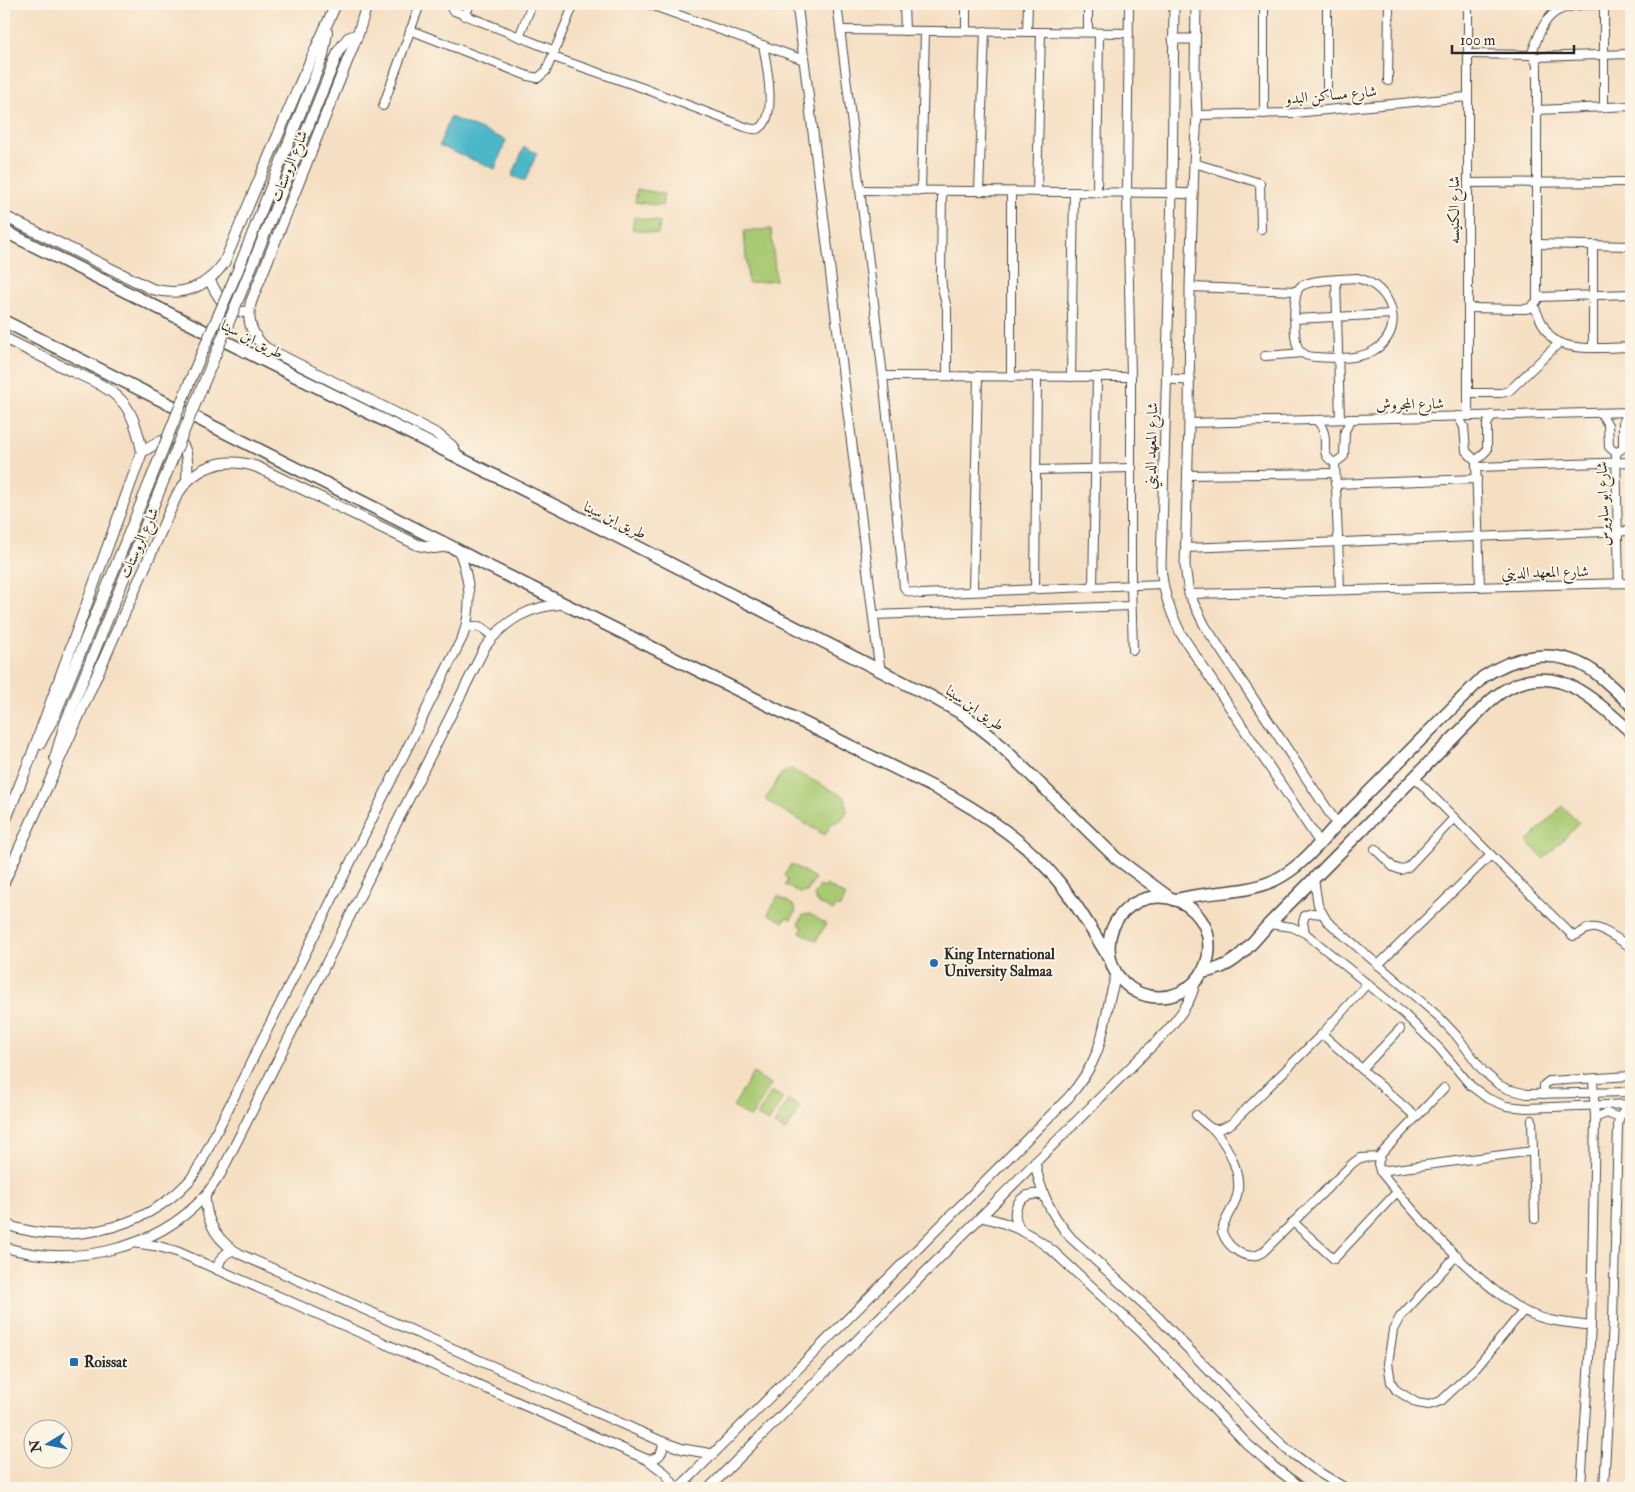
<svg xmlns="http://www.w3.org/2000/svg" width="1635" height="1492" font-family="'IM FELL Double Pica',Amiri,serif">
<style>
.green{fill:#a9ca73;stroke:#6a7a4f}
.water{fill:#4bb7c8;stroke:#3b717a}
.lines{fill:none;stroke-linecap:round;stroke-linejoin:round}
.minor-casing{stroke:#494642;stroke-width:10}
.tertiary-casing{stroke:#494642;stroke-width:11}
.secondary-casing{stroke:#494642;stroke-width:12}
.primary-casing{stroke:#494642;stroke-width:14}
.minor{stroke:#fff;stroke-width:8}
.tertiary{stroke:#fff;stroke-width:9}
.secondary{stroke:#fff;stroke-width:10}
.primary{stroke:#fff;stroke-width:11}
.secondary-bridge-casing{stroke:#494642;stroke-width:12;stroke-linecap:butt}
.secondary-bridge{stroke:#fff;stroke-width:10}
.poi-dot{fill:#1f6fb2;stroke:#fcf5e5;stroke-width:2}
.labels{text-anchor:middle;stroke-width:4;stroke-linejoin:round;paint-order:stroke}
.street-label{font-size:15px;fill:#2b2b2b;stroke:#fcf5e5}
.poi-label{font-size:15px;font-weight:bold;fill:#2b2b2b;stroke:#fcf5e5;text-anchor:start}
</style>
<rect width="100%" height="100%" fill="#fcf5e5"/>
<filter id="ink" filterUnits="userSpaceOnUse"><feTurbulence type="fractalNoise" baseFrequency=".02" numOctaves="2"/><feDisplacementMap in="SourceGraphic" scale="10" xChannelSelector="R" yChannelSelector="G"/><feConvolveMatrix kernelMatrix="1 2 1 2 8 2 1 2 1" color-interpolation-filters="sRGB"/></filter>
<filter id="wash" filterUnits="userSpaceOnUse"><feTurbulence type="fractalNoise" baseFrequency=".0096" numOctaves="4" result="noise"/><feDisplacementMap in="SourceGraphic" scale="20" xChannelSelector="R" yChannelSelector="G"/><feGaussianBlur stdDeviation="1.12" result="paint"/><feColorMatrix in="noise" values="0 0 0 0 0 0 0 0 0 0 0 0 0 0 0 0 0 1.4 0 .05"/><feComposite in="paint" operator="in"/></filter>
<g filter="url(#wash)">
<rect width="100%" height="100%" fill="#f5dfc3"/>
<!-- green -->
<g class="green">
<path d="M 637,189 L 664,194 L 662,206 L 635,202 Z"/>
<path d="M 634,217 L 660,222 L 658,234 L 632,229 Z"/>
<path d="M 771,229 L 776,280 L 748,283 L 744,231 Z"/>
<path d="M 791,769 L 845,797 L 847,812 L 841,820 L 831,824 L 825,835 L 765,800 L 781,774 Z"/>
<path d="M 1562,806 L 1579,823 L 1544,859 L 1527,842 Z"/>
<path d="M 791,864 L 815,878 L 807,892 L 799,893 L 785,885 L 788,879 L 784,876 Z"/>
<path d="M 826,885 L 846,896 L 839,908 L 836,906 L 833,911 L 817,902 L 814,896 L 820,886 L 824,888 Z"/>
<path d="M 778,896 L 793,905 L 796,911 L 791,919 L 786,917 L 783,922 L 768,914 Z"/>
<path d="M 810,914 L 826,924 L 816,941 L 800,932 L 803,927 L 798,924 L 803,915 Z"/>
<path d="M 753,1073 L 771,1084 L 751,1118 L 733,1107 Z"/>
<path d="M 772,1091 L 783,1098 L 769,1122 L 757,1116 Z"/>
<path d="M 788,1100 L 800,1107 L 786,1131 L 774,1125 Z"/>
</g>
<!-- water -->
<g class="water">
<path d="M 450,117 L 506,140 L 495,169 L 439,146 Z"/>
<path d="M 524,147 L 537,153 L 525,181 L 512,176 Z"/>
</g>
</g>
<g filter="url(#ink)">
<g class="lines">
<!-- minor casing -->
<g class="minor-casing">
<g id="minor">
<path d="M 648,4 L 804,60"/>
<path d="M 837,4 L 883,376 L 904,587 L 907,591 L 920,594 L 1162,584"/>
<path d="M 904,4 L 905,31"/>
<path d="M 966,4 L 966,31"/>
<path d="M 1129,4 L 1127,193 L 1131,377 L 1131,586 L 1133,650"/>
<path d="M 1327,4 L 1327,92"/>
<path d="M 452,10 L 555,51"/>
<path d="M 465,16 L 470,4"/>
<path d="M 410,30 L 528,76 L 538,78 L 546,71 L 574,4"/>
<path d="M 841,30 L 1129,33"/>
<path d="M 1027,32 L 1028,4"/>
<path d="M 1088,32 L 1088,4"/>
<path d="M 519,37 L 532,4"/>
<path d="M 1467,54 L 1531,55 L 1534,57 L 1537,65 L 1537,301 L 1530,308 L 1525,309 L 1468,308"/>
<path d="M 1531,55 C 1536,44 1539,30 1547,20 C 1561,1 1592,5 1613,4"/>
<path d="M 553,57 L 643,88 L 745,127 C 748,128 753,130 757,129 C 779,123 766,61 763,45"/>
<path d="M 1534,57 L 1631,54"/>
<path d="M 1388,81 L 1389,4"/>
<path d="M 383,106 L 420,4"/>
<path d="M 1604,108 L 1604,4"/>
<path d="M 1537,110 L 1631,106"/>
<path d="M 1264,114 L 1264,4"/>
<path d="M 1197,115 L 1294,113 L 1467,97"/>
<path d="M 1194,163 L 1260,183 L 1261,229"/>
<path d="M 1468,183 L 1631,182"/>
<path d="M 860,190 L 1172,193"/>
<path d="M 921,191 L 925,31"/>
<path d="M 942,191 L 941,275 L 942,287 L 947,309 L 947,376"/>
<path d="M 979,191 L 985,31"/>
<path d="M 1011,192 L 1011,377"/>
<path d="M 1037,192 L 1041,32"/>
<path d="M 1097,193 L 1099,33"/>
<path d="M 1537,244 L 1631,246"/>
<path d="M 1357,278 C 1394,286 1407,332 1373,351 C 1357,360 1334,358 1316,357 C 1310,357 1303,355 1299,350 C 1293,341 1292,294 1300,287 C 1310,279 1344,279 1357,278 Z"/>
<path d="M 1336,280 L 1340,419"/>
<path d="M 1190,287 L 1297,291"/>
<path d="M 1537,297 L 1631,294"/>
<path d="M 1534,306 C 1539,316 1543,328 1551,337 C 1566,353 1611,347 1631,347"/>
<path d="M 1295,319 L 1392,314"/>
<path d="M 1593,348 L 1593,245"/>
<path d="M 1265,356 L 1303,353"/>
<path d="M 883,376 L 1131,377"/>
<path d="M 1071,377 L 1074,192"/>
<path d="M 1468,393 L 1501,393 L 1509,391 L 1559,343"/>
<path d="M 1601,413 L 1608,425 L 1609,447 L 1616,453"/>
<path d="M 1458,416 L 1464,427 L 1466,451 L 1476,461 L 1480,587"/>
<path d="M 1468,416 L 1468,4"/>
<path d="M 1316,420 C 1319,423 1322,426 1323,430 C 1329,444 1318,454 1335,463"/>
<path d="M 1189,423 L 1631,412"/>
<path d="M 1616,453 L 1619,583"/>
<path d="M 1616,453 L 1623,448 L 1623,423 L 1628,412"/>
<path d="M 1476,461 L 1487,450 L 1487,425 L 1492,415"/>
<path d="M 1335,463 L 1340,590"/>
<path d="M 1335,463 L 1344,456 L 1345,431 L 1351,419"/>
<path d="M 1476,467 L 1631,462"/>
<path d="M 1036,470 L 1132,468"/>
<path d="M 1187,475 L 1335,473"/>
<path d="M 1335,484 L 1477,479"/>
<path d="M 1185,548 L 1631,531"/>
<path d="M 1093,586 L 1097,377"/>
<path d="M 1035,588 L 1037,377"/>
<path d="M 973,591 L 978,376"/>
<path d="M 1189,594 L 1631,583"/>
<path d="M 873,615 L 1131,606"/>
<path d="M 1375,849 L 1393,867 L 1401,870 L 1408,867 L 1454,818"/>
<path d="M 1491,855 L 1573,936 C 1580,935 1583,929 1591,928 C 1602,926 1621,942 1631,947"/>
<path d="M 1314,879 L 1318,905 L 1327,921 L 1438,1016 L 1456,1035 L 1483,1071 L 1498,1084 L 1507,1089 L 1527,1094 L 1631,1092"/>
<path d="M 1269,924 L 1292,927 L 1305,933 L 1403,1013 L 1439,1048 L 1471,1086 L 1487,1098 L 1506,1106 L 1526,1108 L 1631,1104"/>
<path d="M 1305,933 L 1303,922 L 1305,915 L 1312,913 L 1322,914"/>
<path d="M 1378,965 L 1491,855 L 1414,777"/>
<path d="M 1322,1034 L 1416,1117"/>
<path d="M 1362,1069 L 1400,1029"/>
<path d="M 1444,1088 L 1381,1154 L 1378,1164 L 1380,1171 C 1414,1213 1451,1255 1493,1289 C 1505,1298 1517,1309 1531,1314 C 1549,1322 1571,1323 1591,1326"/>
<path d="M 1544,1094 L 1544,1085 L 1549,1081 L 1631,1076"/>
<path d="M 1196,1115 C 1210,1128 1213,1135 1232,1123 L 1322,1034 L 1367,984"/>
<path d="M 1595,1118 L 1607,1113 L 1619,1118"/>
<path d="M 1532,1120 L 1535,1219"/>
<path d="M 1214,1130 C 1229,1147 1244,1177 1236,1199 C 1232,1211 1223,1220 1222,1232 C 1228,1248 1247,1263 1263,1252 L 1353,1163 L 1360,1158 L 1380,1157"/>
<path d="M 1380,1171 L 1533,1151"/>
<path d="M 1293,1222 L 1334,1259 L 1397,1192"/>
<path d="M 1457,1255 L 1400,1317 L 1393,1330 L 1388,1363 L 1391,1382 L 1396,1390 L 1417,1403 L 1429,1405 L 1441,1401 L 1477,1367 L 1523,1311"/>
<path d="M 1581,1488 L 1591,1326 L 1595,1118 L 1593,1079"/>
<path d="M 1604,1488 L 1613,1322 L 1618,1127 L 1619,1118 L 1628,1104"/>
</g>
</g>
<!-- tertiary casing -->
<g class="tertiary-casing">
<g id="tertiary">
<path d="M 797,4 L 880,670"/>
<path d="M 1174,4 L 1172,193 L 1161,564 C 1162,590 1170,611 1181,634 L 1320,843"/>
<path d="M 1196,4 L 1195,70 L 1197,115 L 1194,163 L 1190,287 L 1189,423 L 1185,566 L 1189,594 L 1205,626 L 1337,824"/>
<path d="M 1173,39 L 1195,39"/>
<path d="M 1172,193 L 1193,194"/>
<path d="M 1167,379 L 1190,380"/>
<path d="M 466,626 L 481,627 L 493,636"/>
<path d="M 1035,1162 C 1040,1192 1051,1215 1071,1238 L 1158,1317 L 1263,1427 L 1288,1450 L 1315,1470 L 1345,1488"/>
<path d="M 205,1196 C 206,1223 218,1243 242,1255 L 663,1442 L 683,1449 L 713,1454"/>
<path d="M 981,1217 C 1009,1222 1032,1234 1054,1252 L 1142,1333 L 1247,1444 L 1274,1467 L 1302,1488"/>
<path d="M 4,1224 C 65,1246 142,1231 188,1182 C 193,1177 197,1169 201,1163 L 463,636 C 473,606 470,580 459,551"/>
<path d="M 1020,1229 C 1008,1210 1020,1190 1043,1195"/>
<path d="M 136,1243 L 157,1246 L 178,1252 L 648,1460 L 665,1473 L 676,1488"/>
<path d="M 4,1247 C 72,1268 155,1250 204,1197 C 210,1190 215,1182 220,1175 L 485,647 C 506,619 530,606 564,604"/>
<path d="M 218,1270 C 218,1260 223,1254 233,1250"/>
<path d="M 648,1460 C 658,1459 664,1453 663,1442"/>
<path d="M 679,1488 L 1068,1098 C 1097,1064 1101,1045 1109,1002 C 1111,992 1115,982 1116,972"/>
<path d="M 709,1488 L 1167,1031 C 1178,1018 1192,1001 1195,983"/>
</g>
</g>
<!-- secondary casing -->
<g class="secondary-casing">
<g id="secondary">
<path d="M 367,4 L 358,34 L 251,302 C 246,321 252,336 266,348 L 437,434 L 452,446 L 459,459"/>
<path d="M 4,216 L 152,289 C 181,297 206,288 224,263 L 298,88 L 336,4"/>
<path d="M 238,270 L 323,56 L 327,32"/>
<path d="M 249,273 L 339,50 L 348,38 L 358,34"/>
<path d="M 209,279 C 219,298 224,312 248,312"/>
<path d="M 4,338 C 24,348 43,357 63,367 C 84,377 111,386 125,405 C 135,419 139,435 142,452"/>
<path d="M 142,452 C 149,448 156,443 164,440 C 190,433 188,465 187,481"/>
<path d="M 40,744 L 54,717 L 151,479"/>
<path d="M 55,758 L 65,724 L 163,482"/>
<path d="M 4,824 L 31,757 L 142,452"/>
<path d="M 4,882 L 53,774 L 176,497 C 193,466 224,456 257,467 L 418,545 L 434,548 L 450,546"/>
</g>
</g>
<!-- primary casing -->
<g class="primary-casing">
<g id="primary">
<path d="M 4,231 L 638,547 L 932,697 L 964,715 L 993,738 L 1116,858 L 1170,898"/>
<path d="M 4,321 L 450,546 L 482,563 L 953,797 C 992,819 1029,845 1058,881 C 1078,905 1094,934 1111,961"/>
<circle cx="1159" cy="947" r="50"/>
<path d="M 1175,900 C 1208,890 1243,895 1275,880 C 1304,866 1322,839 1344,817 C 1391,770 1437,723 1483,677 C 1517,654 1557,647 1593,671 C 1607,681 1619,694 1631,705"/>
<path d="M 1203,972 C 1235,968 1249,946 1269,924 L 1486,705 C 1512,679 1547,670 1580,691 C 1599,702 1615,718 1631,732"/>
</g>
</g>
<!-- minor -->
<use href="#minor" class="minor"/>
<!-- tertiary -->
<use href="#tertiary" class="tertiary"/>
<!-- secondary -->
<use href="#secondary" class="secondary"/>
<!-- primary -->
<use href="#primary" class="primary"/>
<!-- secondary-bridge casing -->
<g class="secondary-bridge-casing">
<g id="secondary-bridge">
<path d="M 151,479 L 192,376 L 238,270"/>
<path d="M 163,482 L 249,273"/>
</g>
</g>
<!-- secondary-bridge -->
<use href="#secondary-bridge" class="secondary-bridge"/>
</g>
</g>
<!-- markers -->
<g class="poi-dot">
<circle cx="934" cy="963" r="5"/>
<rect x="69" y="1357" width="10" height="10" rx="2.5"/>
</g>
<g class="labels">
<!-- street labels -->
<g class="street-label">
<text transform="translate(1331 95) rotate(-5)" y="5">شارع مساكن البدو</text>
<text transform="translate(289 166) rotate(-68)" y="5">شارع الروستات</text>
<text transform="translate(1454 210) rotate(-90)" y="5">شارع الكنيسه</text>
<text transform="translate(252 339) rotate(27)" y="5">طريق ابن سينا</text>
<text transform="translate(1410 404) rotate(-1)" y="5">شارع المجروش</text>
<text transform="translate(1151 446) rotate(-88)" y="5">شارع المعهد الديني</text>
<text transform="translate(1603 504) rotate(-92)" y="5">شارع ابو ساويرس</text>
<text transform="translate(615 520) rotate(26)" y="5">طريق ابن سينا</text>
<text transform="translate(139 543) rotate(-66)" y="5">شارع الروستات</text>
<text transform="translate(1545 572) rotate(-1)" y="5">شارع المعهد الديني</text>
<text transform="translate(975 708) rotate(35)" y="5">طريق ابن سينا</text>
</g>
<!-- poi labels -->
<g class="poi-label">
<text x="944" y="959">King International<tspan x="944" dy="17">University Salmaa</tspan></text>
<text x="84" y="1367">Roissat</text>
</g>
</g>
<!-- margin -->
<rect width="1635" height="1492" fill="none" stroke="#fcf5e5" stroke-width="20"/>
<!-- north arrow -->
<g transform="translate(48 1444) rotate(260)"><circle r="24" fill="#fcf5e5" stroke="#a8a49b"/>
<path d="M0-4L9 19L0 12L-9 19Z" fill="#1f6fb2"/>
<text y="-8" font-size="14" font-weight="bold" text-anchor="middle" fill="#2b2b2b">N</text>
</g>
<!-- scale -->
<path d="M1452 45v8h122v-8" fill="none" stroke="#2b2b2b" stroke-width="2.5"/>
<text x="1460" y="45" font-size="15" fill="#2b2b2b" stroke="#fcf5e5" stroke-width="4" paint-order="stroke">100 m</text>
</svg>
